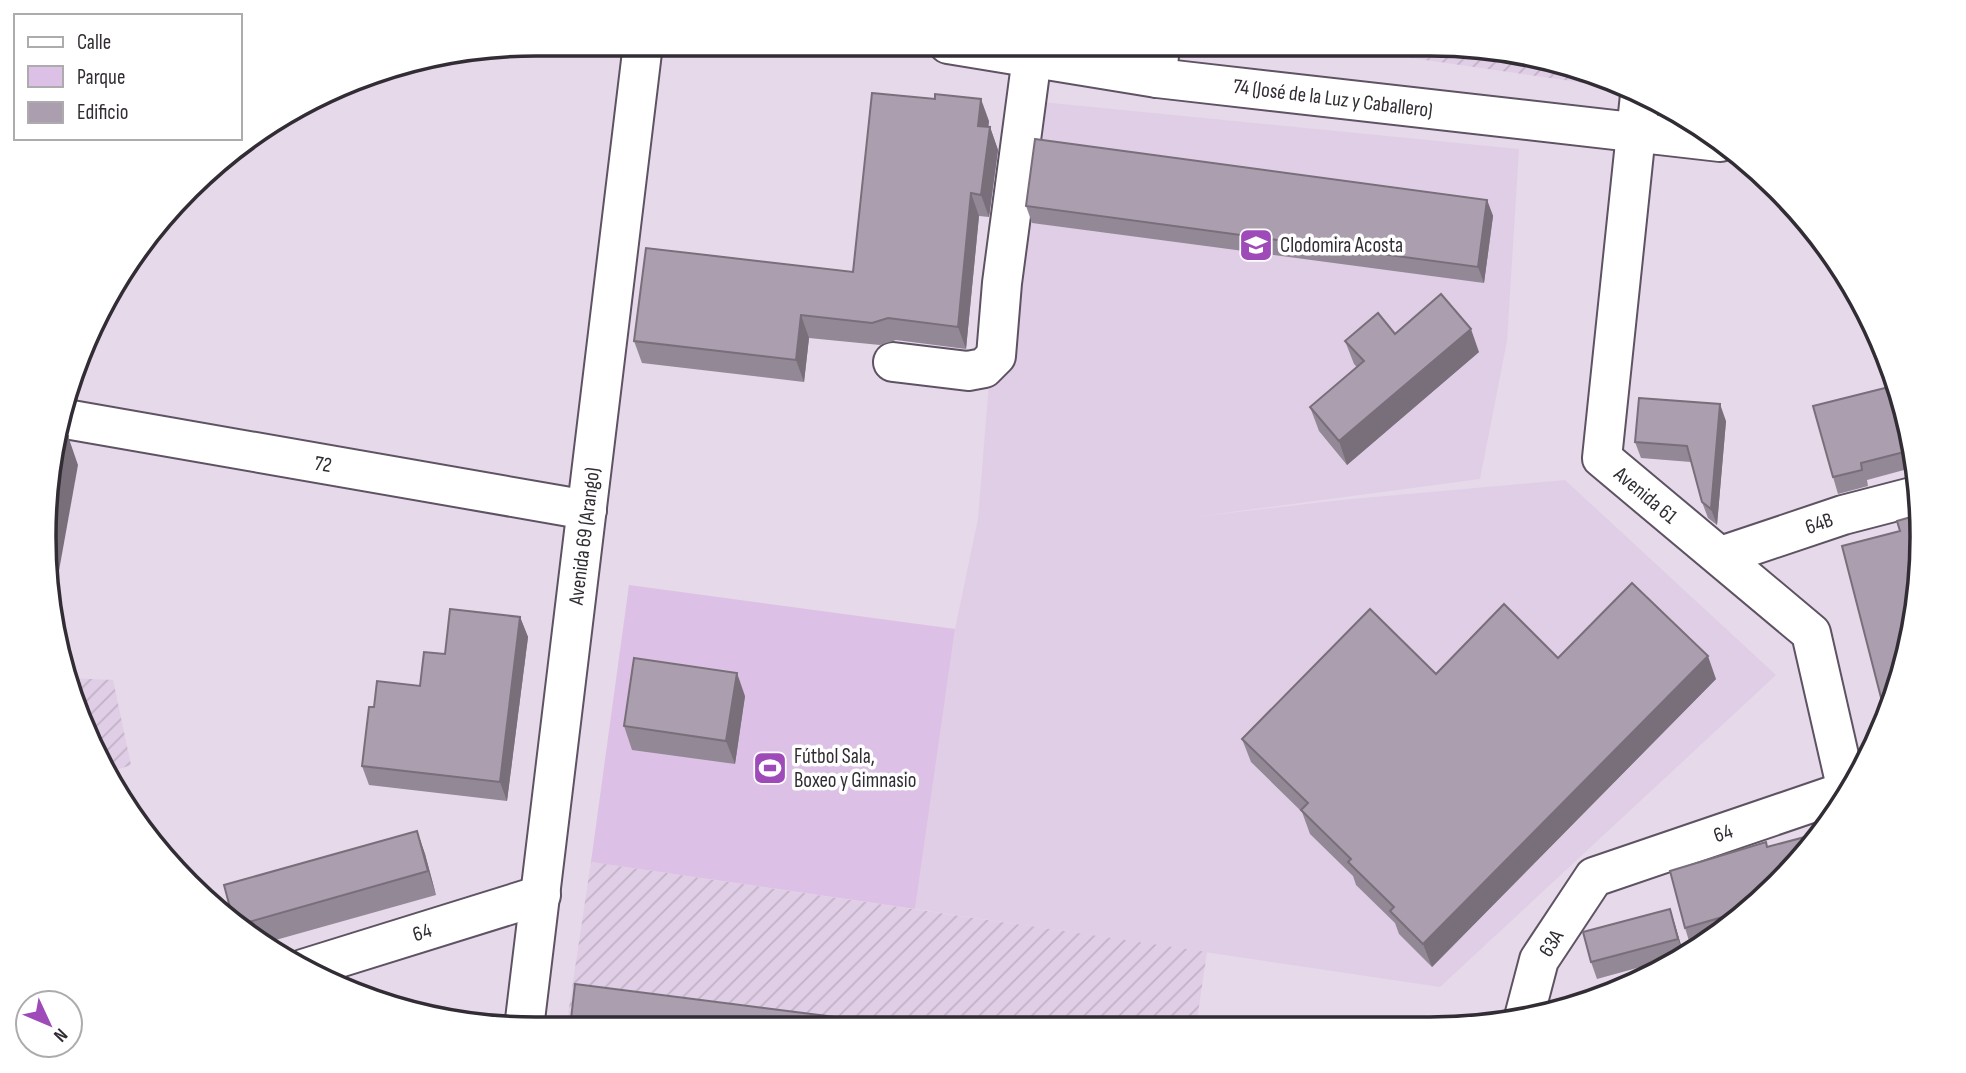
<svg xmlns="http://www.w3.org/2000/svg" width="1966" height="1073" font-family="'Sofia Sans Condensed',sans-serif">
<style>
.built{fill:#e0cee6}
.industrial{fill:url(#industrial-furrows)}
.green{fill:#dcc0e5}
.lines{fill:none;stroke-linecap:round;stroke-linejoin:round}
.minor-casing{stroke:#5e5362;stroke-width:42}
.minor{stroke:#fff;stroke-width:38}
.wall{fill:#938896}
.shaded-wall{fill:#786f7a}
.building{fill:#ab9eaf;stroke:#786f7a;stroke-width:2}
.labels{text-anchor:middle;stroke-width:7;stroke-linejoin:round;paint-order:stroke}
.street-label{font-size:21px;fill:#322d34;stroke:#fff}
.poi-label{font-size:21px;fill:#322d34;stroke:#fff;text-anchor:start}
.rim{fill:none;stroke:#322d34;stroke-width:3.5}
</style>
<defs>
<pattern id="industrial-furrows" width="10" height="10" patternUnits="userSpaceOnUse" patternTransform="scale(1.75)"><rect width="10" height="10" fill="#e0cee6"/><path d="M-1 1l2-2M0 10L10 0M9 11l2-2" fill="none" stroke="#c1b1c6"/></pattern>
</defs>
<rect width="100%" height="100%" fill="#e6d9ea"/>
<!-- built -->
<path class="built" d="M 1012,99 L 1519,149 L 1507,341 L 1480,479 L 1202,516 L 1341,500 L 1565,480 L 1776,675 L 1440,987 L 915,909 L 955,629 L 978,519 Z"/>
<!-- industrial -->
<g class="industrial">
<path d="M 1322,45 L 1461,45 L 1557,61 L 1599,78 L 1598,85 Z"/>
<path d="M 70,678 L 113,680 L 131,765 L 110,772 L 81,725 Z"/>
<path d="M 591,862 L 1207,952 L 1196,1026 L 566,1028 Z"/>
</g>
<!-- green -->
<path class="green" d="M 629,585 L 955,629 L 915,909 L 591,862 Z"/>
<g class="lines">
<!-- minor casing -->
<g class="minor-casing">
<g id="minor">
<path d="M 948,44 L 1157,78 L 1720,142"/>
<path d="M 1157,78 L 1160,44"/>
<path d="M 1640,95 L 1602,458 L 1811,633 L 1848,795"/>
<path d="M 893,362 L 968,371 L 984,368 L 996,356 L 1002,283 L 1032,57"/>
<path d="M 60,418 L 587,510"/>
<path d="M 1721,556 L 1843,515 L 1920,495"/>
<path d="M 303,969 L 541,895"/>
<path d="M 1524,1017 L 1539,960 L 1594,877 L 1852,789"/>
<path d="M 524,1028 L 643,44"/>
</g>
</g>
<!-- minor -->
<use href="#minor" class="minor"/>
</g>
<!-- wall -->
<g class="wall">
<path d="M 989,121 L 988,127 L 990,127 L 998,150 L 989,217 L 979,216 L 966,349 L 896,340 L 880,345 L 809,338 L 804,382 L 642,363 L 634,341 L 853,272 Z"/>
<path d="M 1487,200 L 1493,216 L 1484,283 L 1032,223 L 1026,206 Z"/>
<path d="M 1395,334 L 1479,352 L 1347,465 L 1319,431 L 1310,407 L 1357,367 L 1354,364 L 1345,341 Z"/>
<path d="M 1902,402 L 1907,418 L 1915,467 L 1867,480 L 1868,486 L 1838,494 L 1833,477 Z"/>
<path d="M 1726,421 L 1717,525 L 1708,518 L 1702,502 L 1691,462 L 1641,458 L 1635,442 Z"/>
<path d="M 520,617 L 528,637 L 507,801 L 369,785 L 362,766 L 445,654 Z"/>
<path d="M 1558,658 L 1716,679 L 1432,967 L 1399,934 L 1395,923 L 1356,885 L 1353,876 L 1310,834 L 1302,812 L 1251,762 L 1242,739 L 1436,674 Z"/>
<path d="M 745,696 L 735,764 L 632,750 L 624,726 Z"/>
<path d="M 417,831 L 425,854 L 436,895 L 265,943 L 232,915 Z"/>
<path d="M 1768,847 L 1800,862 L 1713,937 L 1690,944 L 1685,928 Z"/>
<path d="M 1670,909 L 1675,925 L 1684,955 L 1597,979 L 1591,962 Z"/>
</g>
<!-- shaded-wall -->
<g class="shaded-wall">
<path d="M 981,99 L 989,121 L 986,148 L 978,126 Z"/>
<path d="M 990,127 L 998,150 L 989,217 L 981,195 Z"/>
<path d="M 971,193 L 979,216 L 966,349 L 958,327 Z"/>
<path d="M 1487,200 L 1493,216 L 1484,283 L 1478,267 Z"/>
<path d="M 801,315 L 809,338 L 804,382 L 796,360 Z"/>
<path d="M 1471,329 L 1479,352 L 1347,465 L 1339,441 Z"/>
<path d="M 1897,385 L 1907,418 L 1909,431 Z"/>
<path d="M 1720,404 L 1726,421 L 1717,525 L 1711,509 Z"/>
<path d="M 68,436 L 78,465 L 53,604 L 45,569 L 47,552 Z"/>
<path d="M 520,617 L 528,637 L 507,801 L 500,782 Z"/>
<path d="M 1708,656 L 1716,679 L 1432,967 L 1423,944 Z"/>
<path d="M 737,673 L 745,696 L 735,764 L 726,741 Z"/>
<path d="M 417,831 L 425,854 L 436,895 L 428,871 Z"/>
<path d="M 1670,909 L 1675,925 L 1684,955 L 1678,939 Z"/>
</g>
<!-- building -->
<g class="building">
<path d="M 872,93 L 935,99 L 935,94 L 981,99 L 978,126 L 990,127 L 981,195 L 971,193 L 958,327 L 888,318 L 872,323 L 801,315 L 796,360 L 634,341 L 646,248 L 853,272 Z"/>
<path d="M 1035,139 L 1487,200 L 1478,267 L 1026,206 Z"/>
<path d="M 1441,294 L 1471,329 L 1339,441 L 1310,407 L 1364,361 L 1345,341 L 1378,313 L 1395,334 Z"/>
<path d="M 1897,385 L 1909,431 L 1912,450 L 1861,463 L 1862,470 L 1833,477 L 1813,406 Z"/>
<path d="M 1639,398 L 1720,404 L 1711,509 L 1702,502 L 1687,446 L 1635,442 Z"/>
<path d="M 58,434 L 68,436 L 47,552 Z"/>
<path d="M 1921,514 L 1918,600 L 1896,695 L 1886,717 L 1842,546 L 1900,531 L 1897,521 Z"/>
<path d="M 1632,583 L 1708,656 L 1423,944 L 1390,911 L 1394,907 L 1348,862 L 1351,859 L 1301,810 L 1308,803 L 1242,739 L 1370,609 L 1436,674 L 1504,604 L 1558,658 Z"/>
<path d="M 450,609 L 520,617 L 500,782 L 362,766 L 369,707 L 374,707 L 377,681 L 420,686 L 424,652 L 445,654 Z"/>
<path d="M 634,658 L 737,673 L 726,741 L 624,726 Z"/>
<path d="M 417,831 L 428,871 L 242,924 L 232,915 L 224,885 Z"/>
<path d="M 1820,833 L 1800,862 L 1743,911 L 1685,928 L 1670,871 L 1766,842 L 1767,847 Z"/>
<path d="M 1670,909 L 1678,939 L 1591,962 L 1583,932 Z"/>
<path d="M 575,984 L 914,1027 L 570,1028 Z"/>
</g>
<!-- icons -->
<defs>
<g id="school-square" transform="scale(1.75)"><rect x="-9" y="-9" width="18" height="18" rx="4" fill="#9e4ab8" stroke="#fff"/><path d="M0-5L7-2L0 1L-7-2ZM-4 1L0 2.5L4 1V4Q0 6-4 4Z" fill="#fff"/></g>
<g id="stadium-square" transform="scale(1.75)"><rect x="-9" y="-9" width="18" height="18" rx="4" fill="#9e4ab8" stroke="#fff"/><path d="M0-5a6.5 5 0 1 0 0 10a6.5 5 0 1 0 0-10ZM-3.5-1.8h7v3.6h-7Z" fill="#fff"/></g>
</defs>
<g fill-rule="evenodd">
<use href="#school-square" x="1256" y="245"/>
<use href="#stadium-square" x="770" y="768"/>
</g>
<g class="labels">
<!-- street labels -->
<g class="street-label">
<text transform="translate(1333 98) rotate(7)" y="7">74 (José de la Luz y Caballero)</text>
<text transform="translate(323 464) rotate(10)" y="7">72</text>
<text transform="translate(1646 495) rotate(40)" y="7">Avenida 61</text>
<text transform="translate(1819 523) rotate(-19)" y="7">64B</text>
<text transform="translate(584 536) rotate(-83)" y="7">Avenida 69 (Arango)</text>
<text transform="translate(1723 833) rotate(-19)" y="7">64</text>
<text transform="translate(422 932) rotate(-17)" y="7">64</text>
<text transform="translate(1551 943) rotate(-58)" y="7">63A</text>
</g>
<!-- poi labels -->
<g class="poi-label">
<text x="1280" y="252">Clodomira Acosta</text>
<text x="794" y="763">Fútbol Sala,<tspan x="794" dy="24">Boxeo y Gimnasio</tspan></text>
</g>
</g>
<!-- crop -->
<path d="M0 0H1966V1073H0ZM536 56H1430A480 480 0 0 1 1910 536V537A480 480 0 0 1 1430 1017H536A480 480 0 0 1 56 537V536A480 480 0 0 1 536 56Z" fill="#fff" fill-rule="evenodd"/>
<path class="rim" d="M536 56H1430A480 480 0 0 1 1910 536V537A480 480 0 0 1 1430 1017H536A480 480 0 0 1 56 537V536A480 480 0 0 1 536 56Z"/>
<!-- legend -->
<rect x="14" y="14" width="228" height="126" fill="#ffffff" stroke="#adabae" stroke-width="2"/>
<rect x="28" y="37" width="35" height="10" fill="#ffffff" stroke="#adabae" stroke-width="2"/>
<text x="77" y="49" font-size="21" fill="#322d34">Calle</text>
<rect x="28" y="66" width="35" height="21" fill="#dcc0e5" stroke="#adabae" stroke-width="2"/>
<text x="77" y="84" font-size="21" fill="#322d34">Parque</text>
<rect x="28" y="102" width="35" height="21" fill="#ab9eaf" stroke="#adabae" stroke-width="2"/>
<text x="77" y="119" font-size="21" fill="#322d34">Edificio</text>
<!-- north arrow -->
<g transform="translate(49 1024) rotate(134)"><circle r="33" fill="#ffffff" stroke="#adabae" stroke-width="2"/>
<path d="M0-5L12 26L0 18L-12 26Z" fill="#9e4ab8"/>
<text y="-10" font-size="19" font-weight="bold" text-anchor="middle" fill="#322d34">N</text>
</g>
</svg>
